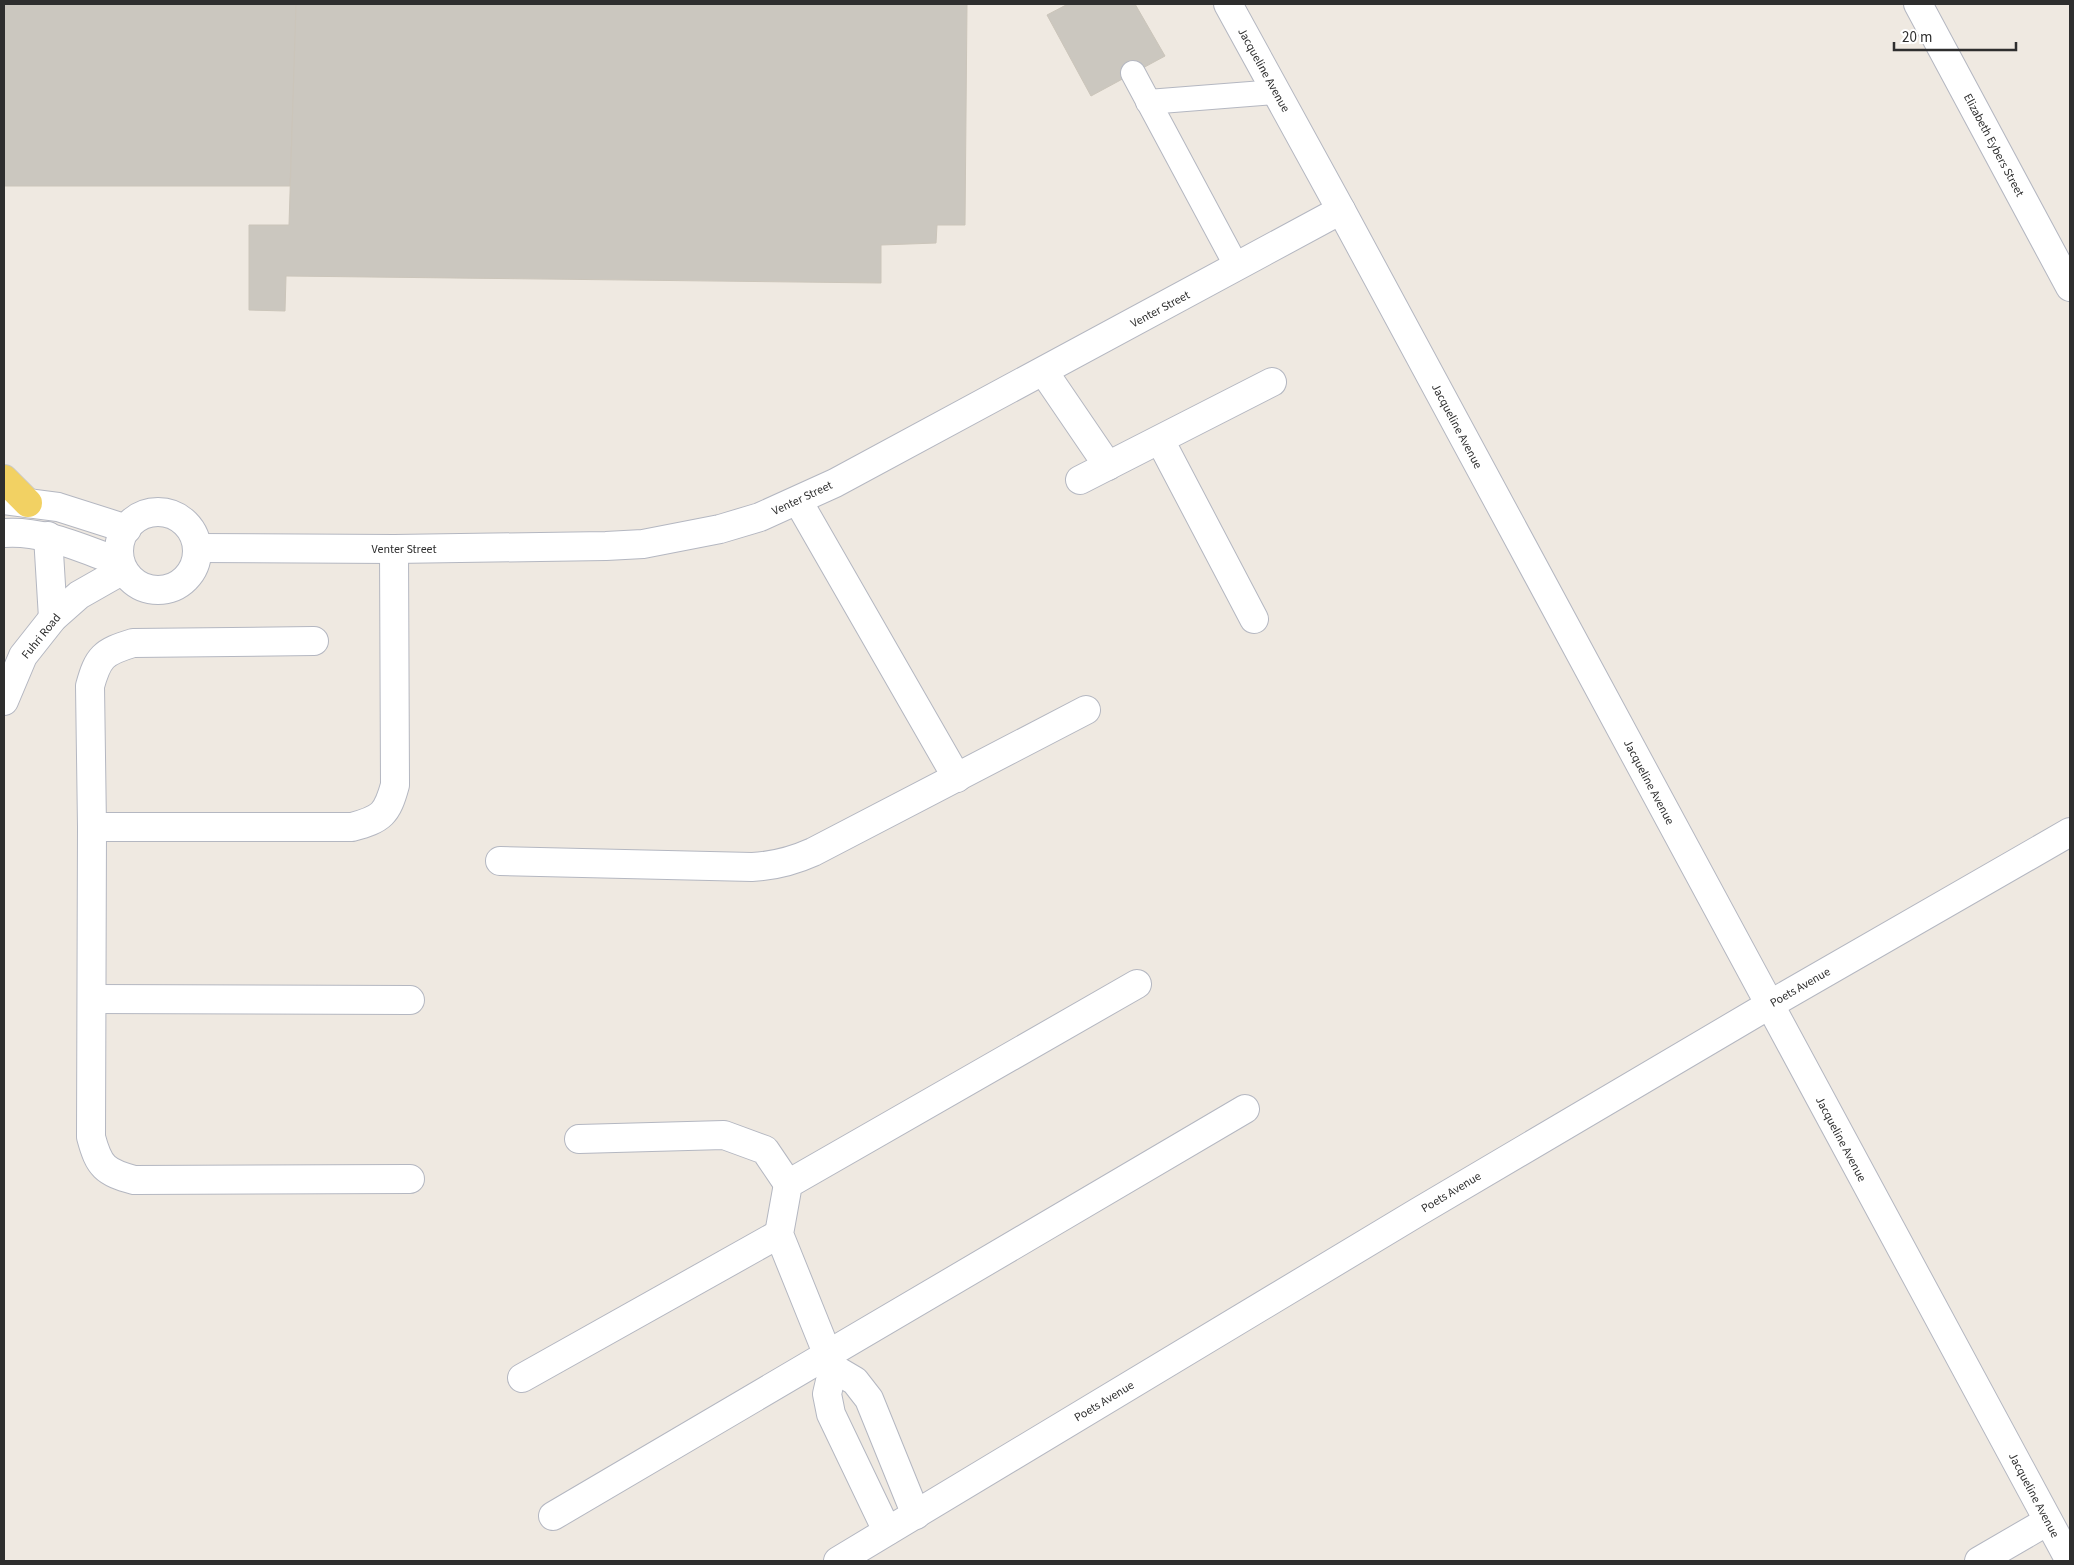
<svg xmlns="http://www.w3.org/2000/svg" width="2074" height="1565" font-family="'Source Sans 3',sans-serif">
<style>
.building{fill:#cbc7bf;stroke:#cbc5ba}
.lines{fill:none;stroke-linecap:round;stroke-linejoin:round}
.service-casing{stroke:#b4b7c1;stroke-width:26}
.minor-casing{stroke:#b4b7c1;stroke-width:30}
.tertiary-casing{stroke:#b4b7c1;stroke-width:30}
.primary-casing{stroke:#c9c9c9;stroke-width:30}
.service{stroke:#fff;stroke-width:24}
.minor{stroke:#fff;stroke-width:28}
.tertiary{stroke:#fff;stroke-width:28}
.primary{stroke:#f2d163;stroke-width:28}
.labels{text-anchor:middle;stroke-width:4;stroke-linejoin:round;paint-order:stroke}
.street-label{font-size:12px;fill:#2e2e2e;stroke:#fff}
</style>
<rect width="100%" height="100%" fill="#efe9e1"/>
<!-- building -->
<g class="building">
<path d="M 4,4 L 297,4 L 290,186 L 4,186 Z"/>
<path d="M 296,4 L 967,4 L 965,225 L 937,225 L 936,243 L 881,245 L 881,283 L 286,276 L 285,311 L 249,310 L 249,225 L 289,225 Z"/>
<path d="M 1068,4 L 1135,4 L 1165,56 L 1091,96 L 1047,15 Z"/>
</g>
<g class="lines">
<!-- service casing -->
<g class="service-casing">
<g id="service">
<path d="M 1133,73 L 1237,267"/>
<path d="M 1148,102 L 1276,92"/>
</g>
</g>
<!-- minor casing -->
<g class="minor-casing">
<g id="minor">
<path d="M 1918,4 L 2070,287"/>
<path d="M 1044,372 L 1108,466"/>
<path d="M 1160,440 L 1254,619"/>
<path d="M 1080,480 L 1272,382"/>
<path d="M 4,500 L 58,507 L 127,529"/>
<path d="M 798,501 L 957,778"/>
<circle cx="158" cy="551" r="39"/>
<path d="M 4,533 C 44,530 82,549 120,562"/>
<path d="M 48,536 L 53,618"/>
<path d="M 197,548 L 394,549 L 606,546 L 643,544 L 720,529 L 760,517 L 835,483 L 1341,210"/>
<path d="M 394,549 L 395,785 C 387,814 382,819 352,827 L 92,827 L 91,1137 C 99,1167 105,1172 134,1180 L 410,1179"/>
<path d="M 4,701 L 23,656 L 53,618 L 79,595 L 123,570"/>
<path d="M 92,827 L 90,686 C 98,657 103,652 133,643 L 314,641"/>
<path d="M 500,861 L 752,867 C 774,866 793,861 813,852 L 1086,710"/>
<path d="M 92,999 L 410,1000"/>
<path d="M 579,1139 L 724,1135 L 765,1150 L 788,1184"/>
<path d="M 833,1368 L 855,1381 L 869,1399 L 916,1515"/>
<path d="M 522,1378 L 779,1234"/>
<path d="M 553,1516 L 1245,1109"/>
<path d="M 887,1531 L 831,1414 L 827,1394 L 833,1368 L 779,1234 L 788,1184 L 1137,984"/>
<path d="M 838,1561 L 1418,1212 L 1769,1005 L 2070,832"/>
<path d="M 1979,1561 L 2048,1521"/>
</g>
</g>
<!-- tertiary casing -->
<g class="tertiary-casing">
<path id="tertiary" d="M 1228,4 L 1341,210 L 2070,1561"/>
</g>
<!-- primary casing -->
<g class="primary-casing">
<path id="primary" d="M 4,479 L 28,503"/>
</g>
<!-- service -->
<use href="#service" class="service"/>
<!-- minor -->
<use href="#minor" class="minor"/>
<!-- tertiary -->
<use href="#tertiary" class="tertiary"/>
<!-- primary -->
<use href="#primary" class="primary"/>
</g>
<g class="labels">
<!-- street labels -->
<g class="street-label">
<text transform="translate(1264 70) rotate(61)" y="4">Jacqueline Avenue</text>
<text transform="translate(1994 145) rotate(62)" y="4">Elizabeth Eybers Street</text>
<text transform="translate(1160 309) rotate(-28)" y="4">Venter Street</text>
<text transform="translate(1457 426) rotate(62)" y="4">Jacqueline Avenue</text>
<text transform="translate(802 498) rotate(-25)" y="4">Venter Street</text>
<text x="404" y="553">Venter Street</text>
<text transform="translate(41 636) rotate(-51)" y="4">Fuhri Road</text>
<text transform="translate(1649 782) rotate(62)" y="4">Jacqueline Avenue</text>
<text transform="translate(1800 987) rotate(-30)" y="4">Poets Avenue</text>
<text transform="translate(1841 1139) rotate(62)" y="4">Jacqueline Avenue</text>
<text transform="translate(1451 1192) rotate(-31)" y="4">Poets Avenue</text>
<text transform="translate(1104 1401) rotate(-31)" y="4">Poets Avenue</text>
<text transform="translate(2034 1495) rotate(62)" y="4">Jacqueline Avenue</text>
</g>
</g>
<!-- border -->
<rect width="2074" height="1565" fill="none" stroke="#2e2e2e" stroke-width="10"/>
<!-- scale -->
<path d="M1894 42v8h122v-8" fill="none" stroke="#2e2e2e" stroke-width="2.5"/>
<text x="1902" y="42" font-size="15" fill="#2e2e2e" stroke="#ffffff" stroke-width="4" paint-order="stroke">20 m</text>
</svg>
